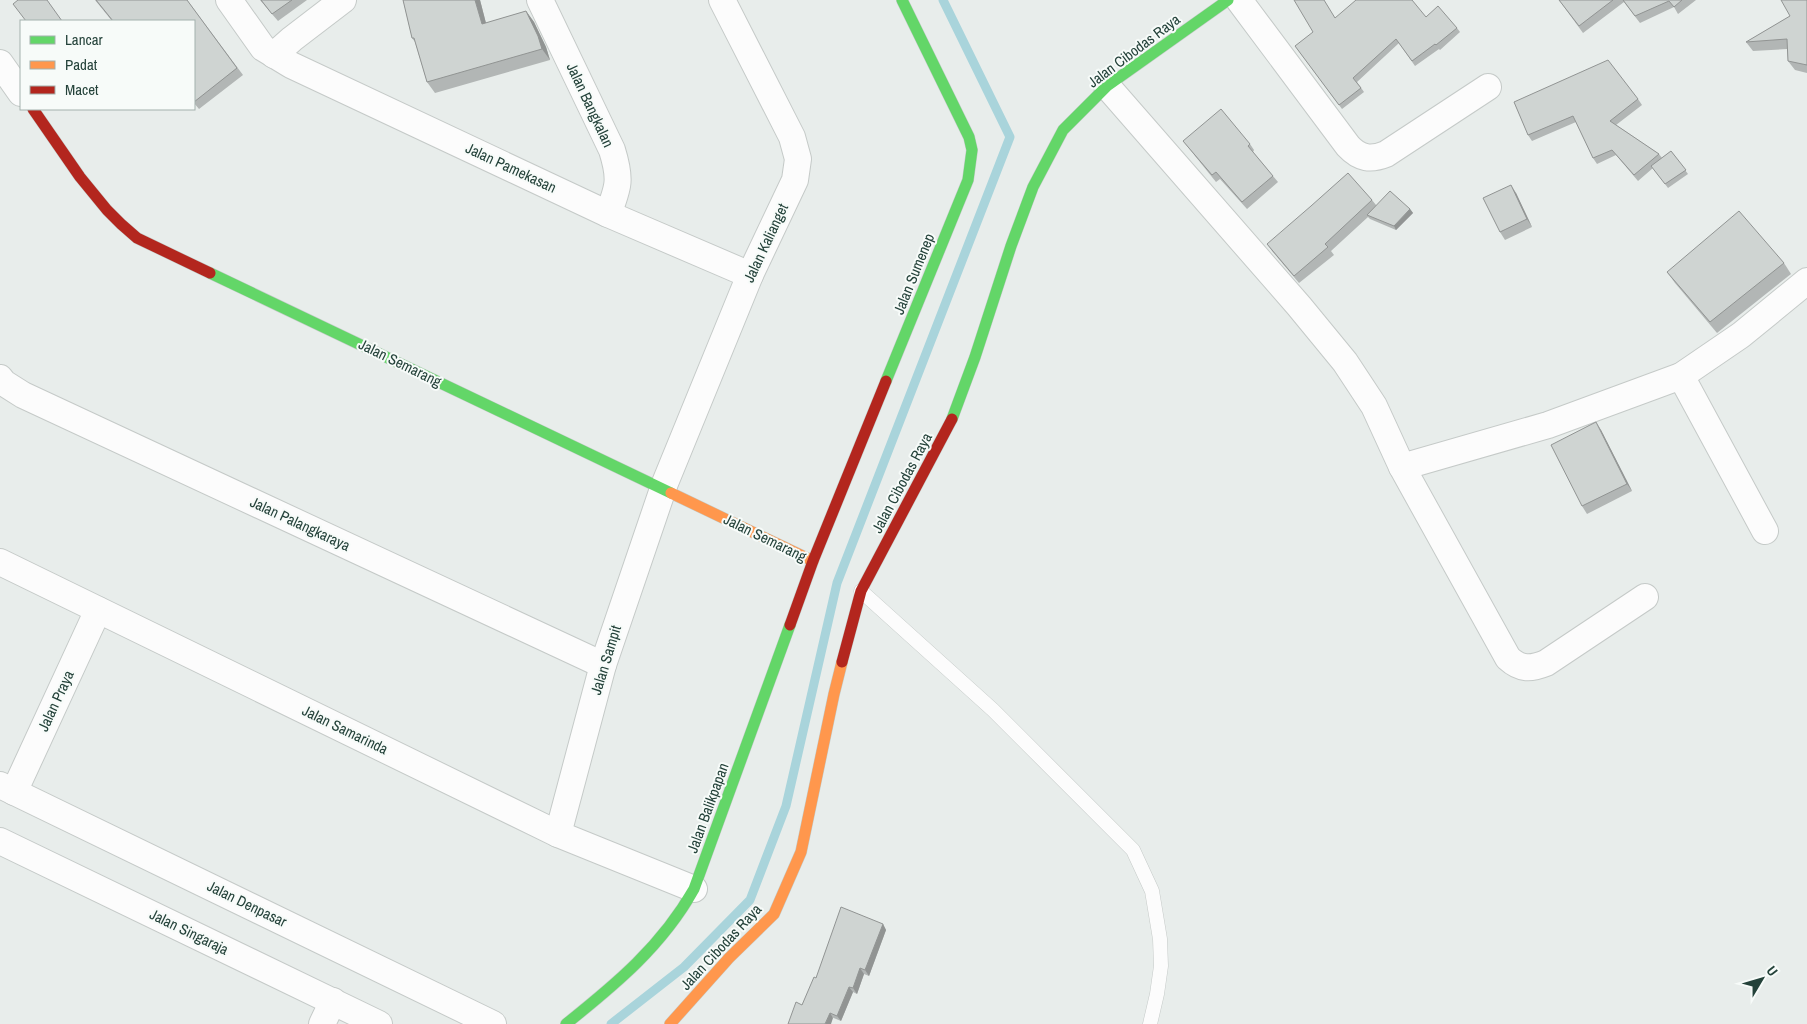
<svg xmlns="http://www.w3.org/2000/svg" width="1807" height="1024" font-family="'Archivo Narrow',sans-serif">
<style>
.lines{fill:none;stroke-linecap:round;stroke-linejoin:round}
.stream{stroke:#a9d4db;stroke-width:9}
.lane-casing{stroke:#c5cac8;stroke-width:15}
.street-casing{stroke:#c5cac8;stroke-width:28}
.fast-casing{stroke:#c3cbc8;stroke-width:12}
.slow-casing{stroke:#c3cbc8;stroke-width:12}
.jam-casing{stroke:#c3cbc8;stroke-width:12}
.lane{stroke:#fcfcfc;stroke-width:14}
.street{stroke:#fcfcfc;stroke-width:26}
.fast{stroke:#63d668;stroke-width:11}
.slow{stroke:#ff974d;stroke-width:11}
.jam{stroke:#b3261e;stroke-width:11}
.wall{fill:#b2b6b5}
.shaded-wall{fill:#919493}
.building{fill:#cfd4d2;stroke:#919493}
.labels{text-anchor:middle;stroke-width:4;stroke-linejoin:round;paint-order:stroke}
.street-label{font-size:15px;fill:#24423a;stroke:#f7fbf9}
</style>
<rect width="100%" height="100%" fill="#e8edeb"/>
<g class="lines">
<!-- stream -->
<path class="stream" d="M 611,1024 L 684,967 L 750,900 L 786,806 L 837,583 L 1010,137 L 943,0"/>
<!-- lane casing -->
<g class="lane-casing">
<path id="lane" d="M 861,591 L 993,710 L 1133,850 L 1152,891 L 1160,939 L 1161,966 L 1157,994 L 1150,1024"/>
</g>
<!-- street casing -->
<g class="street-casing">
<g id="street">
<path d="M 229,0 L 263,48 L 291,65 L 608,214 L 750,275"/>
<path d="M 540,0 L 612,150 C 621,179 619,186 608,214"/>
<path d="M 1239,0 L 1348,146 C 1360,159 1371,160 1386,154 L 1488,87"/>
<path d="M 274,55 L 292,39 L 343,0"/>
<path d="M 0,63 L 21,93"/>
<path d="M 1107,86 L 1299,306 L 1345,362 L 1374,406 L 1402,467 L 1508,658 C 1521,670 1531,669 1546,663 L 1645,597"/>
<path d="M 1681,376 L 1765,531"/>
<path d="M 0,378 L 4,383 L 23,395 L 603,665"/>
<path d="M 1402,467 L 1548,425 L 1681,376 L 1741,335 L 1807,281"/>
<path d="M 0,562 L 558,834 L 694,889"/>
<path d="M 0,785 L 493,1024"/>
<path d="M 14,792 L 98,610"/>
<path d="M 558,834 L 603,665 L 665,483 L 750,275 L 795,180 L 798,159 L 792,137 L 722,0"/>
<path d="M 0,841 L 379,1024"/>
<path d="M 322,1024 L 333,1001"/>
</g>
</g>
<!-- fast casing -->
<g class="fast-casing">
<g id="fast">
<path d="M 210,273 L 671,493"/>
<path d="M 886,381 L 968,180 L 972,150 L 969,137 L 902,0"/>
<path d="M 952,419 L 975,357 L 1011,246 L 1033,187 L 1063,130 L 1107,86 L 1228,0"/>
<path d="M 566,1024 C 616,984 662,946 694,889 L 790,625"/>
</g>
</g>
<!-- slow casing -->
<g class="slow-casing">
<g id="slow">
<path d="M 671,493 L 813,561"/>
<path d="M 670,1024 L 729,958 L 774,914 L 801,852 L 834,694 L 842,662"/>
</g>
</g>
<!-- jam casing -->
<g class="jam-casing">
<g id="jam">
<path d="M 33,109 L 80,177 L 107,210 L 121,224 L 137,238 L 210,273"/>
<path d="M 790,625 L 813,561 L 886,381"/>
<path d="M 842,662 L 861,591 L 952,419"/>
</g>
</g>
<!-- lane -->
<use href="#lane" class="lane"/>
<!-- street -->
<use href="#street" class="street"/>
<!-- fast -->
<use href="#fast" class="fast"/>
<!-- slow -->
<use href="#slow" class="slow"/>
<!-- jam -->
<use href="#jam" class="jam"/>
</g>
<!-- wall -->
<g class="wall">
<path d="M 95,0 L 187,0 L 243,75 L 199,109 L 194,103 L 194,21 L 112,21 Z"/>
<path d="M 260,0 L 307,0 L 278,21 Z"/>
<path d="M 403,0 L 480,0 L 486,23 L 526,11 L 534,22 L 546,47 L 550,60 L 435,93 L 427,82 L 415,42 L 412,38 Z"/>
<path d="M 1559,0 L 1696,0 L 1678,14 L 1674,7 L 1640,23 L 1624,2 L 1583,33 Z"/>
<path d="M 1807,0 L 1807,73 L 1795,70 L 1788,61 L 1787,49 L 1753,51 L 1746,42 L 1790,16 Z"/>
<path d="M 1426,17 L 1457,28 L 1460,32 L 1440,50 L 1439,49 L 1415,66 L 1399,43 L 1357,82 L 1364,92 L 1342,109 L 1295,46 L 1335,18 Z"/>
<path d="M 1638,99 L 1642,105 L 1616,125 L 1659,154 L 1662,158 L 1671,151 L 1688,174 L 1668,188 L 1653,168 L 1638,181 L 1616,155 L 1597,164 L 1593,158 L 1576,122 L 1532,141 L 1528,135 L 1514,102 Z"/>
<path d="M 1183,141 L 1250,144 L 1254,150 L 1253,152 L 1278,182 L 1247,209 L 1220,179 L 1216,182 Z"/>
<path d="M 1516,193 L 1532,227 L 1505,240 L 1500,232 Z"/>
<path d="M 1372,200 L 1376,205 L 1410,209 L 1413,213 L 1396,230 L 1370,219 L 1368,217 L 1331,251 L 1334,255 L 1299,283 L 1272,251 L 1267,244 Z"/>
<path d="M 1784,263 L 1791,274 L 1717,333 L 1675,283 L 1667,272 Z"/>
<path d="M 1601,430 L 1632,491 L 1587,514 L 1582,506 Z"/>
<path d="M 883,924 L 886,930 L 869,976 L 864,974 L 857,994 L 853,992 L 841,1021 L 802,1005 L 816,978 Z"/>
</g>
<!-- shaded-wall -->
<g class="shaded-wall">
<path d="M 475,0 L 480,0 L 489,35 L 482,24 Z"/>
<path d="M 526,11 L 534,22 L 546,47 L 550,60 L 542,49 Z"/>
<path d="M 1511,185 L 1516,193 L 1532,227 L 1527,219 Z"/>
<path d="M 1410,209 L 1413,213 L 1396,230 L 1394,226 Z"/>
<path d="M 1596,422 L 1601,430 L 1632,491 L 1627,484 Z"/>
<path d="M 883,924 L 886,930 L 869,976 L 865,970 Z"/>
<path d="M 860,968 L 864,974 L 857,994 L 853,988 Z"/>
<path d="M 849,987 L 853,992 L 841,1021 L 837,1016 Z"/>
<path d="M 830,1013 L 833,1018 L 831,1024 L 825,1024 Z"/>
</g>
<!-- building -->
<g class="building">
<path d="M 18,0 L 47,0 L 62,21 L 26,21 L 13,4 Z"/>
<path d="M 96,0 L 187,0 L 237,68 L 194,102 L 194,21 L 113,21 Z"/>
<path d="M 261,0 L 292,0 L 272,14 Z"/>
<path d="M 403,0 L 475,0 L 482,24 L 526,11 L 538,36 L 542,49 L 427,82 L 414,38 L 412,38 Z"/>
<path d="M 1294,0 L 1324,0 L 1335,18 L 1356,0 L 1412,0 L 1426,17 L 1438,6 L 1457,28 L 1436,45 L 1435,44 L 1412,61 L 1396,39 L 1353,78 L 1361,88 L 1339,105 L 1295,46 L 1313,32 Z"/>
<path d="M 1559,0 L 1613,0 L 1579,26 Z"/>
<path d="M 1623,0 L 1682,0 L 1674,7 L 1669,1 L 1635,16 Z"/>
<path d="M 1781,0 L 1807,0 L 1807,65 L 1788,61 L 1787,39 L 1746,42 L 1790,16 Z"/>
<path d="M 1608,60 L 1638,99 L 1610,121 L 1659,154 L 1634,175 L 1612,150 L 1593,158 L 1573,116 L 1528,135 L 1514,102 Z"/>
<path d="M 1221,109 L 1250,144 L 1248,146 L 1273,176 L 1242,202 L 1216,172 L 1212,175 L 1183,141 Z"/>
<path d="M 1671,151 L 1686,170 L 1665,184 L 1651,166 Z"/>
<path d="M 1348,173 L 1372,200 L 1325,244 L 1328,247 L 1294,276 L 1267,244 L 1311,206 Z"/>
<path d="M 1511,185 L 1527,219 L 1500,232 L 1483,198 Z"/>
<path d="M 1390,191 L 1410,209 L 1394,226 L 1367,215 Z"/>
<path d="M 1739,211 L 1784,263 L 1710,322 L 1667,272 Z"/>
<path d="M 1596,422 L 1627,484 L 1582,506 L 1551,445 Z"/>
<path d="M 841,907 L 883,924 L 865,970 L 860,968 L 853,988 L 849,987 L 837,1016 L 830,1013 L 825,1024 L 788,1024 L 796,1002 L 802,1005 L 814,977 L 816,978 Z"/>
</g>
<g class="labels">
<!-- street labels -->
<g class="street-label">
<text transform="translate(1134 51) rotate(-37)" y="5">Jalan Cibodas Raya</text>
<text transform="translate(590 105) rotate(65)" y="5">Jalan Bangkalan</text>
<text transform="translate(511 168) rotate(25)" y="5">Jalan Pamekasan</text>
<text transform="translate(766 243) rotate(-65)" y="5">Jalan Kalianget</text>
<text transform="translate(914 274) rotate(-68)" y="5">Jalan Sumenep</text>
<text transform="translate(400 363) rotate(26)" y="5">Jalan Semarang</text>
<text transform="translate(902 483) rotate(-62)" y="5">Jalan Cibodas Raya</text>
<text transform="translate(300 524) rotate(25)" y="5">Jalan Palangkaraya</text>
<text transform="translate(765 538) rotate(26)" y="5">Jalan Semarang</text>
<text transform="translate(606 660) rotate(-73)" y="5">Jalan Sampit</text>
<text transform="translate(56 701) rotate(-65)" y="5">Jalan Praya</text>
<text transform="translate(345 730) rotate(26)" y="5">Jalan Samarinda</text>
<text transform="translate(708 808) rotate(-70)" y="5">Jalan Balikpapan</text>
<text transform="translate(247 904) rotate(26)" y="5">Jalan Denpasar</text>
<text transform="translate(189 932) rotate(26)" y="5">Jalan Singaraja</text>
<text transform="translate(721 947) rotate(-47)" y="5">Jalan Cibodas Raya</text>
</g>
</g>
<!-- legend -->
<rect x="20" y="20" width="175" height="90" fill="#f7fbf9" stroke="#a3b1ad"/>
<rect x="30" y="36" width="25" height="8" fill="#63d668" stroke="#a3b1ad"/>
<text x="65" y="45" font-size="15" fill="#24423a">Lancar</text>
<rect x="30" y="61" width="25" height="8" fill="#ff974d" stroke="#a3b1ad"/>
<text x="65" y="70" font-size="15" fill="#24423a">Padat</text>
<rect x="30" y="86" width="25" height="8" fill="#b3261e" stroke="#a3b1ad"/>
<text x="65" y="95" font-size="15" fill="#24423a">Macet</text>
<!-- north arrow -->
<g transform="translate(1762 979) rotate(52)" stroke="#f7fbf9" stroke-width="4" paint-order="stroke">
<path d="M0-4L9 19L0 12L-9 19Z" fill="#24423a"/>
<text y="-8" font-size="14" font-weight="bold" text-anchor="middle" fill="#24423a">U</text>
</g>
</svg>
